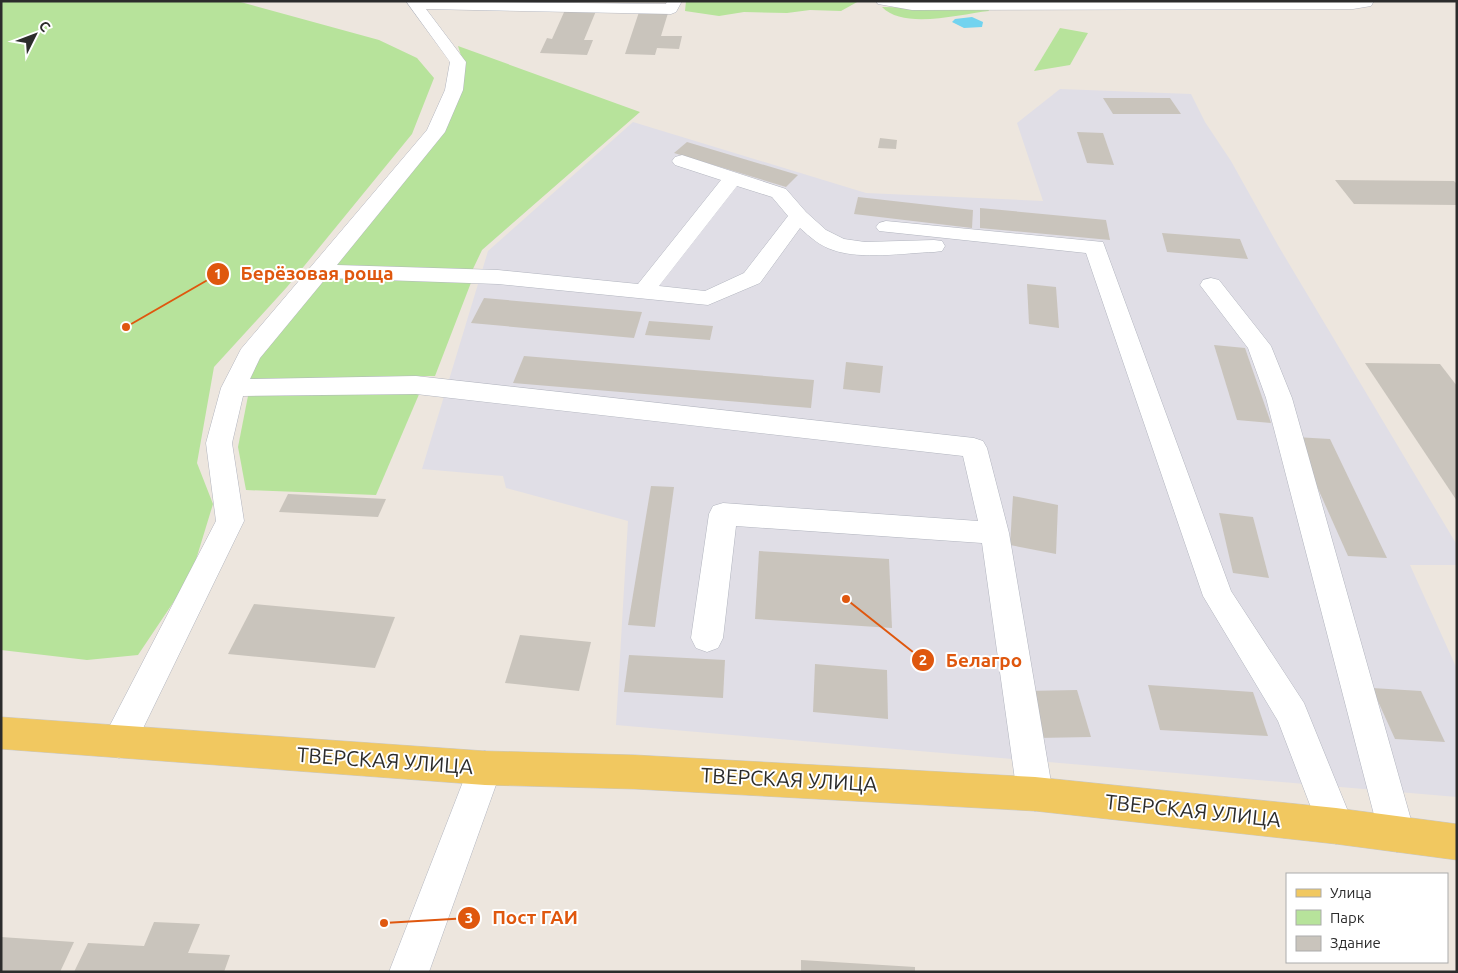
<svg xmlns="http://www.w3.org/2000/svg" width="1458" height="973" font-family="Ubuntu,sans-serif">
<style>
.industrial{fill:#e0dee6}
.green{fill:#b7e39b}
.water{fill:#72d3ef}
.building{fill:#c9c4bc}
.lines{fill:none;stroke-linecap:round;stroke-linejoin:round}
.minor-casing{stroke:#b2b5bf;stroke-width:1}
.major-casing{stroke:#c8c8c8;stroke-width:1}
.minor{fill:#fff;fill-rule:evenodd}
.major{fill:#f1c860;fill-rule:evenodd}
.labels{text-anchor:middle;stroke-width:4;stroke-linejoin:round;paint-order:stroke}
.near-street-label{font-size:21px;fill:#2c2c2c;stroke:#fff}
.leader{fill:none;stroke:#df570e;stroke-width:2}
.callout-dot{fill:#df570e;stroke:#fff;stroke-width:2}
.mark-label{font-size:15px;text-anchor:middle;font-weight:bold;fill:#fff}
.callout-label{font-size:19px;text-anchor:middle;font-weight:bold;fill:#df570e;stroke:#fff;stroke-width:4;stroke-linejoin:round;paint-order:stroke}
</style>
<rect width="100%" height="100%" fill="#ede6de"/>
<!-- industrial -->
<path class="industrial" d="M 1060,89 L 1191,94 L 1205,122 L 1231,161 L 1279,247 L 1457,545 L 1457,565 L 1410,565 L 1457,669 L 1457,797 L 616,725 L 628,521 L 506,488 L 503,476 L 422,469 L 488,251 L 633,122 L 866,193 L 1043,201 L 1017,123 Z"/>
<!-- green -->
<g class="green">
<path d="M 1,1 L 237,1 L 379,40 L 417,58 L 434,78 L 412,134 L 287,287 L 214,367 L 197,463 L 213,504 L 191,576 L 138,655 L 87,660 L 1,650 Z"/>
<path d="M 686,1 L 859,1 L 841,11 L 810,10 L 787,13 L 744,12 L 719,16 L 685,11 Z"/>
<path d="M 882,7 L 988,9 L 989,11 C 960,14 904,30 882,7 Z"/>
<path d="M 1060,28 L 1088,33 L 1070,65 L 1034,71 Z"/>
<path d="M 458,46 L 640,112 L 482,250 L 472,271 L 329,267 L 441,131 L 463,62 Z"/>
<path d="M 324,275 L 472,280 L 435,376 L 408,376 L 240,385 L 255,353 Z"/>
<path d="M 420,392 L 376,495 L 246,490 L 238,447 L 248,396 Z"/>
</g>
<!-- water -->
<path class="water" d="M 972,17 L 983,22 L 982,27 L 964,28 L 952,22 L 955,19 Z"/>
<!-- building -->
<g class="building">
<path d="M 565,10 L 596,11 L 584,40 L 593,40 L 587,55 L 540,53 L 547,38 L 552,39 Z"/>
<path d="M 639,12 L 668,13 L 661,36 L 682,36 L 679,49 L 657,48 L 655,55 L 625,54 Z"/>
<path d="M 1103,98 L 1170,98 L 1181,114 L 1113,114 Z"/>
<path d="M 1077,132 L 1103,133 L 1114,165 L 1087,163 Z"/>
<path d="M 880,138 L 897,140 L 896,149 L 878,148 Z"/>
<path d="M 687,142 L 798,175 L 786,187 L 674,153 Z"/>
<path d="M 1335,180 L 1454,181 L 1457,184 L 1457,205 L 1354,204 Z"/>
<path d="M 858,197 L 973,210 L 972,228 L 854,214 Z"/>
<path d="M 980,208 L 1106,220 L 1110,240 L 980,228 Z"/>
<path d="M 1162,233 L 1240,239 L 1248,259 L 1167,252 Z"/>
<path d="M 1027,284 L 1056,287 L 1059,328 L 1029,324 Z"/>
<path d="M 484,298 L 642,312 L 634,338 L 471,323 Z"/>
<path d="M 649,321 L 713,326 L 710,340 L 645,335 Z"/>
<path d="M 1214,345 L 1245,348 L 1271,423 L 1237,420 Z"/>
<path d="M 524,356 L 814,380 L 811,408 L 513,383 Z"/>
<path d="M 846,362 L 883,366 L 880,393 L 843,389 Z"/>
<path d="M 1365,363 L 1440,364 L 1457,386 L 1457,501 Z"/>
<path d="M 1295,437 L 1330,439 L 1387,558 L 1348,556 Z"/>
<path d="M 651,486 L 674,487 L 655,627 L 628,625 Z"/>
<path d="M 288,494 L 386,499 L 378,517 L 279,512 Z"/>
<path d="M 1013,496 L 1058,505 L 1056,554 L 1010,545 Z"/>
<path d="M 1219,513 L 1253,517 L 1269,578 L 1233,573 Z"/>
<path d="M 759,551 L 889,559 L 892,628 L 755,619 Z"/>
<path d="M 254,604 L 395,617 L 375,668 L 228,654 Z"/>
<path d="M 520,635 L 591,642 L 579,691 L 505,683 Z"/>
<path d="M 629,655 L 725,660 L 723,698 L 624,692 Z"/>
<path d="M 815,664 L 887,670 L 888,719 L 813,712 Z"/>
<path d="M 1148,685 L 1253,692 L 1268,736 L 1160,730 Z"/>
<path d="M 1372,688 L 1421,691 L 1445,742 L 1395,739 Z"/>
<path d="M 1077,690 L 1091,737 L 1037,738 L 1025,691 Z"/>
<path d="M 154,922 L 200,924 L 188,953 L 230,955 L 224,972 L 74,972 L 88,943 L 144,946 Z"/>
<path d="M 1,937 L 74,942 L 60,972 L 1,972 Z"/>
<path d="M 801,960 L 915,967 L 915,972 L 801,972 Z"/>
</g>
<g class="lines">
<!-- minor casing -->
<g class="minor-casing">
<g id="minor">
<path d="M 406,1 L 666,4 L 667,1 L 682,1 L 676,12 L 671,14 L 426,9 L 466,62 L 463,90 L 445,132 L 337,265 L 498,270 L 638,284 L 721,180 L 675,165 L 672,161 L 675,157 L 682,155 L 786,189 L 806,212 L 826,230 L 844,239 L 865,242 L 934,240 L 942,241 L 945,246 L 942,251 L 934,252 C 904,253 861,260 833,250 C 820,246 810,237 800,228 L 760,283 L 708,305 L 498,284 L 326,278 L 260,358 L 250,379 L 416,376 L 974,438 L 983,441 L 987,448 L 1009,533 L 1053,794 L 1048,806 L 1035,811 L 1022,806 L 1017,794 L 982,543 L 736,526 L 723,638 L 718,648 L 707,652 L 696,648 L 691,638 L 709,514 L 713,506 L 723,503 L 978,521 L 963,456 L 416,394 L 243,396 L 232,443 L 244,521 L 131,753 L 119,758 L 107,753 L 102,742 L 107,731 L 216,521 L 206,443 L 221,388 L 241,349 L 427,130 L 445,90 L 450,62 ZM 737,186 L 772,197 L 788,216 L 744,273 L 705,291 L 659,286 Z"/>
<path d="M 876,1 L 1374,1 L 1371,6 L 1353,9 L 912,10 L 878,4 Z"/>
<path d="M 886,221 L 1103,242 L 1231,591 L 1304,703 L 1354,826 L 1349,839 L 1336,844 L 1323,839 L 1278,721 L 1203,596 L 1086,253 L 879,231 L 876,227 L 879,223 Z"/>
<path d="M 1211,278 L 1219,280 L 1271,346 L 1292,398 L 1415,834 L 1410,847 L 1397,852 L 1384,847 L 1379,834 L 1266,398 L 1248,348 L 1200,285 L 1203,280 Z"/>
<path d="M 485,751 L 497,756 L 502,768 L 429,972 L 389,972 L 473,756 Z"/>
</g>
</g>
<!-- major casing -->
<g class="major-casing">
<path id="major" d="M 1,717 L 485,751 L 635,755 L 1035,777 L 1336,808 L 1457,824 L 1457,860 L 1336,844 L 1035,811 L 635,789 L 485,785 L 1,749 Z"/>
</g>
<!-- minor -->
<use href="#minor" class="minor"/>
<!-- major -->
<use href="#major" class="major"/>
</g>
<g class="labels">
<!-- near-street labels -->
<g class="near-street-label">
<text transform="translate(385 761) rotate(4)" y="7">ТВЕРСКАЯ УЛИЦА</text>
<text transform="translate(789 780) rotate(3)" y="7">ТВЕРСКАЯ УЛИЦА</text>
<text transform="translate(1193 811) rotate(6)" y="7">ТВЕРСКАЯ УЛИЦА</text>
</g>
</g>
<!-- callouts -->
<path class="leader" d="M126 327L218 274M846 599L923 660M384 923L469 918"/>
<g class="callout-dot">
<circle cx="126" cy="327" r="5"/>
<circle cx="846" cy="599" r="5"/>
<circle cx="384" cy="923" r="5"/>
<circle cx="218" cy="274" r="12"/>
<circle cx="923" cy="660" r="12"/>
<circle cx="469" cy="918" r="12"/>
</g>
<g class="mark-label">
<text x="218" y="279">1</text>
<text x="923" y="665">2</text>
<text x="469" y="923">3</text>
</g>
<g class="callout-label">
<text x="317" y="280">Берёзовая роща</text>
<text x="984" y="667">Белагро</text>
<text x="535" y="924">Пост ГАИ</text>
</g>
<!-- border -->
<rect width="1458" height="973" fill="none" stroke="#2c2c2c" stroke-width="5"/>
<!-- legend -->
<rect x="1286" y="873" width="162" height="90" fill="#ffffff" stroke="#ababab"/>
<rect x="1296" y="889" width="25" height="8" fill="#f1c860" stroke="#ababab"/>
<text x="1330" y="898" font-size="15" fill="#2c2c2c">Улица</text>
<rect x="1296" y="910" width="25" height="15" fill="#b7e39b" stroke="#ababab"/>
<text x="1330" y="923" font-size="15" fill="#2c2c2c">Парк</text>
<rect x="1296" y="936" width="25" height="15" fill="#c9c4bc" stroke="#ababab"/>
<text x="1330" y="948" font-size="15" fill="#2c2c2c">Здание</text>
<!-- north arrow -->
<g transform="translate(35 35) rotate(48)" stroke="#ffffff" stroke-width="4" paint-order="stroke">
<path d="M0-4L9 19L0 12L-9 19Z" fill="#2c2c2c"/>
<text y="-8" font-size="14" font-weight="bold" text-anchor="middle" fill="#2c2c2c">С</text>
</g>
</svg>
